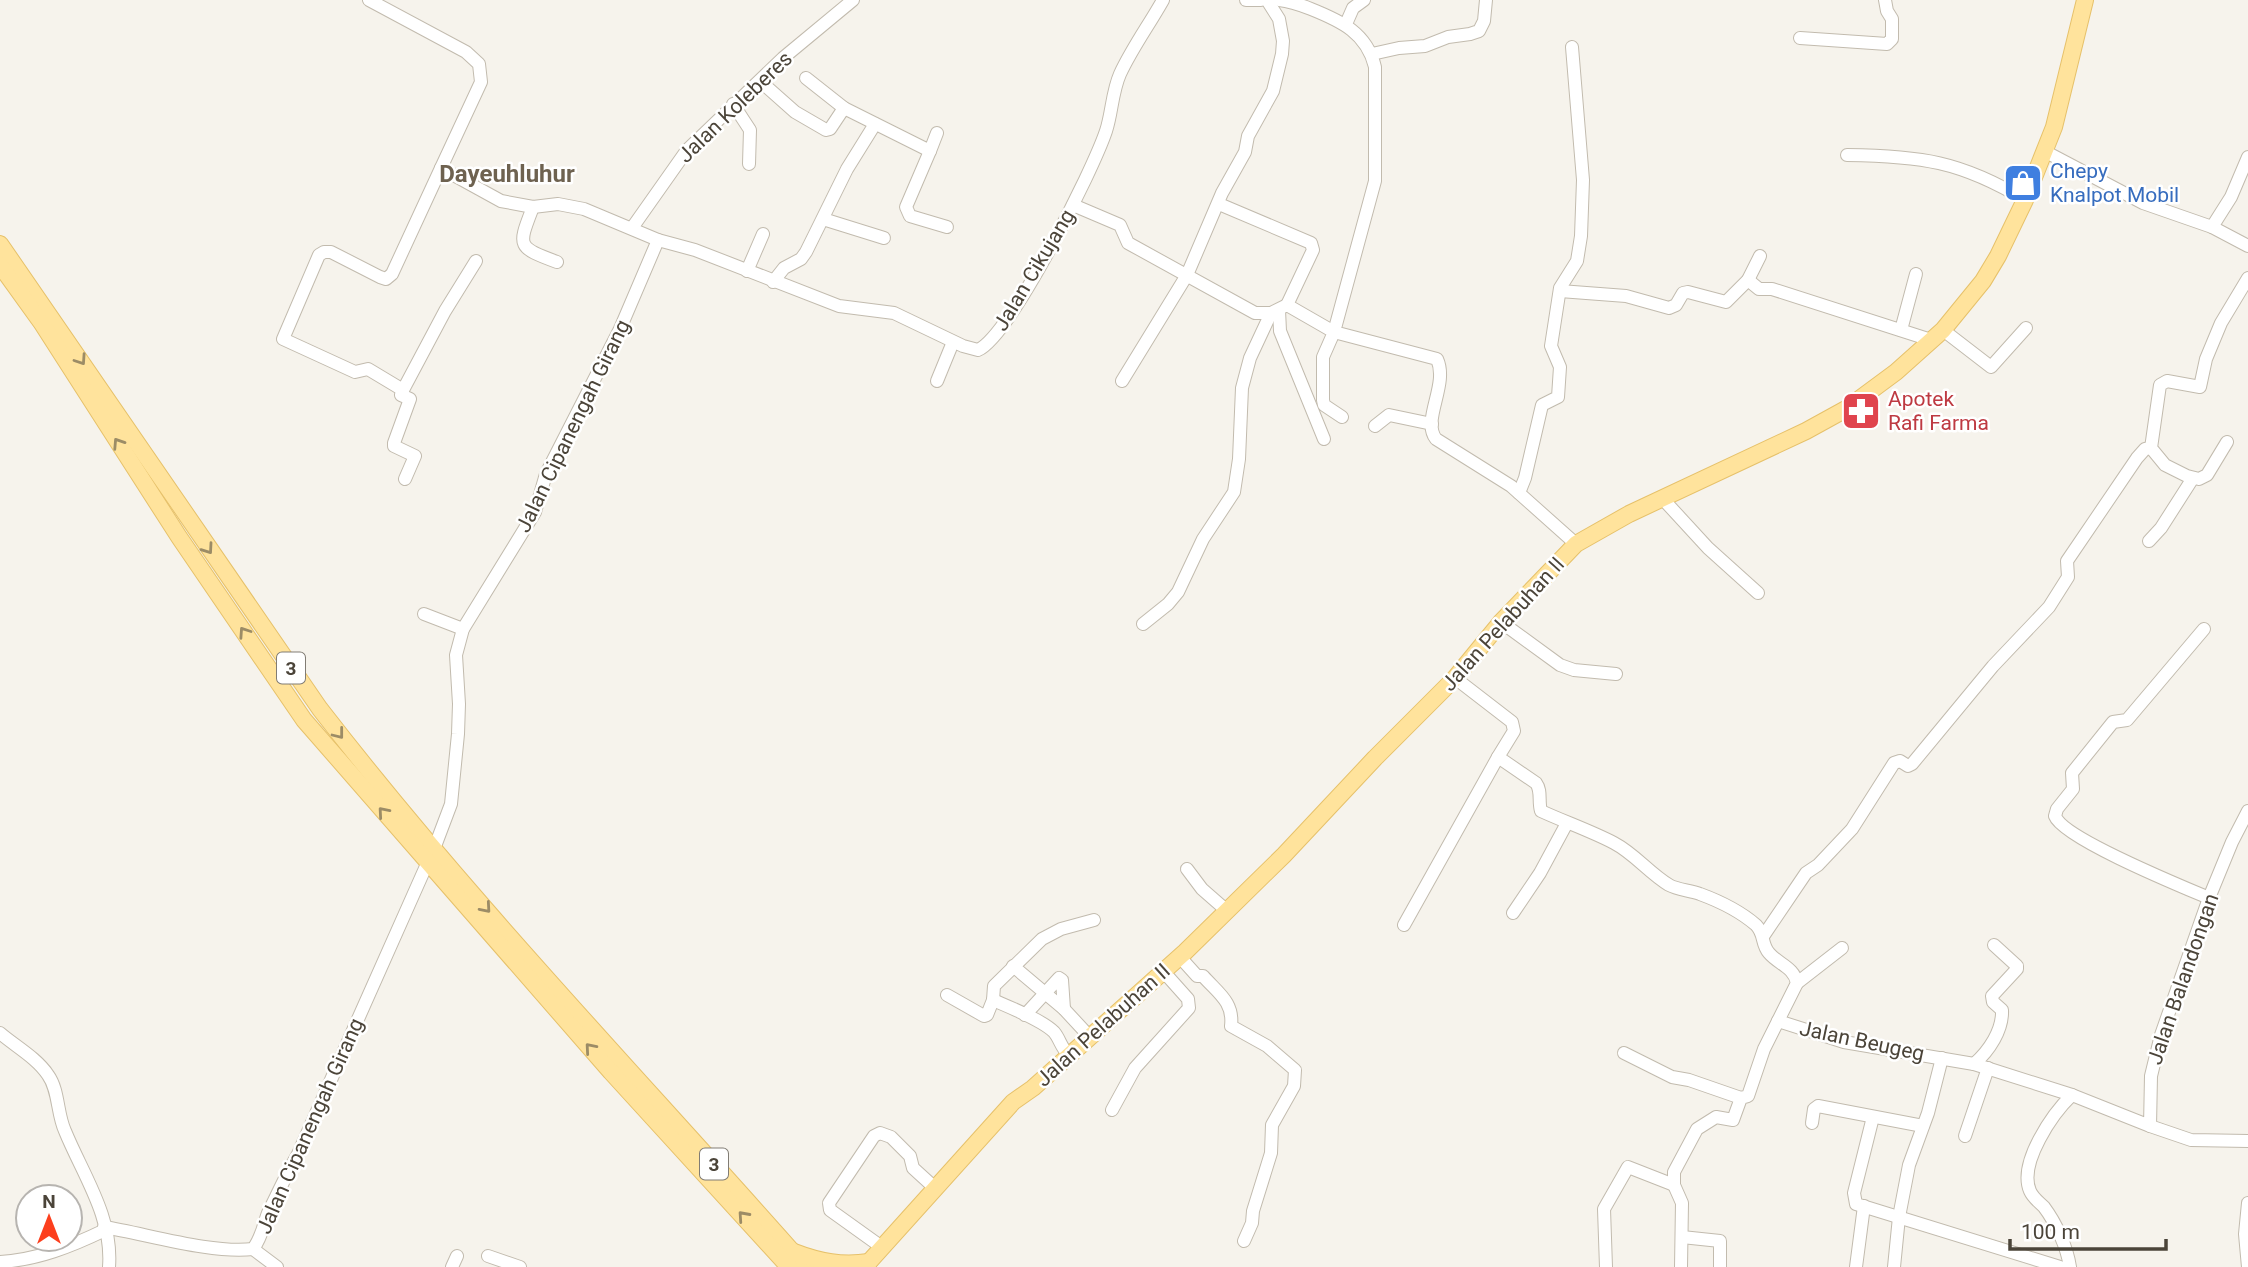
<svg xmlns="http://www.w3.org/2000/svg" width="2248" height="1267" font-family="Roboto,sans-serif">
<style>
.lines{fill:none;stroke-linecap:round;stroke-linejoin:round}
.minor-casing{stroke:#c2bbae;stroke-width:14}
.major-casing{stroke:#e6c16a;stroke-width:18}
.minor{stroke:#fff;stroke-width:12}
.major{stroke:#ffe39c;stroke-width:16}
.oneway{stroke:#9c8c66}
.labels{text-anchor:middle;stroke-width:5;stroke-linejoin:round;paint-order:stroke}
.shield{fill:#fff;stroke:#817c74;stroke-width:2}
.shield-label{font-size:19px;font-weight:bold;fill:#4b4439}
.street-label{font-size:21px;fill:#4b4439;stroke:#fff}
.shop-label{font-size:21px;fill:#366cbe;stroke:#fff;text-anchor:start}
.health-label{font-size:21px;fill:#be3a42;stroke:#fff;text-anchor:start}
.quarter-label{font-size:24px;font-weight:bold;fill:#6e6250;stroke:#fff}
</style>
<rect width="100%" height="100%" fill="#f6f3ec"/>
<g class="lines">
<!-- minor casing -->
<g class="minor-casing">
<g id="minor">
<path d="M 369,0 L 466,52 L 479,64 L 481,82 L 441,168 L 501,201 L 533,207 L 558,204 L 584,209 L 658,240 L 695,250 L 839,306 L 894,313 L 963,346 L 978,350 C 1011,335 1093,170 1106,131 C 1112,113 1112,92 1120,74 C 1132,48 1149,25 1163,0"/>
<path d="M 1246,0 L 1261,0"/>
<path d="M 1279,0 C 1290,1 1301,5 1311,9 C 1341,21 1367,33 1375,67 L 1375,181 L 1334,332 L 1437,359 C 1449,385 1421,420 1436,439 L 1511,486 L 1576,544"/>
<path d="M 1346,24 L 1353,8 L 1364,0"/>
<path d="M 1800,38 L 1887,44 L 1892,39 L 1892,19 L 1887,11 L 1885,0"/>
<path d="M 1372,54 L 1399,48 L 1425,46 L 1448,37 L 1470,34 L 1479,31 L 1484,21 L 1486,0"/>
<path d="M 806,78 L 844,108"/>
<path d="M 760,81 L 795,112 L 826,130 L 830,129 L 844,108 L 930,151 L 937,133"/>
<path d="M 733,104 L 750,130 L 749,164"/>
<path d="M 930,151 L 906,207 L 910,216 L 947,227"/>
<path d="M 2046,152 L 2143,203 L 2212,227 L 2248,246"/>
<path d="M 1847,155 C 1920,156 1961,161 2025,200"/>
<path d="M 1219,204 L 1311,243 L 1313,250 L 1287,305"/>
<path d="M 1073,205 L 1120,225 L 1128,243 L 1255,313 L 1271,313 L 1287,305 L 1334,332 L 1323,357 L 1323,400 L 1324,405 L 1342,417"/>
<path d="M 533,207 C 518,246 516,247 557,262"/>
<path d="M 823,219 L 884,238"/>
<path d="M 2212,227 L 2231,197 L 2248,157"/>
<path d="M 632,228 L 687,150 L 783,58 L 853,0"/>
<path d="M 747,271 L 763,234"/>
<path d="M 1748,280 L 1759,289 L 1772,289 L 1931,340"/>
<path d="M 773,282 L 784,268 L 801,259 L 806,252 L 847,169 L 875,124"/>
<path d="M 1560,291 L 1626,296 L 1669,308 L 1676,305 L 1683,293 L 1688,292 L 1726,302 L 1748,280 L 1760,256"/>
<path d="M 1279,310 L 1280,331 L 1324,439"/>
<path d="M 1901,330 L 1916,274"/>
<path d="M 1943,330 L 1991,367 L 2026,328"/>
<path d="M 937,381 L 953,342"/>
<path d="M 1122,381 L 1187,275 L 1222,193 L 1245,152 L 1248,136 L 1273,91 L 1282,54 L 1283,41 L 1279,19 L 1267,0"/>
<path d="M 403,390 L 368,369 L 355,372 L 283,339 L 319,255 L 324,252 L 331,252 L 380,277 L 386,279 L 392,274 L 441,168"/>
<path d="M 1375,426 L 1389,415 L 1432,424"/>
<path d="M 2227,442 L 2207,475 L 2199,479 L 2187,476 L 2165,465 L 2151,448 L 2160,385 L 2167,381 L 2200,387 L 2206,359 L 2221,323 L 2248,278"/>
<path d="M 405,479 L 415,456 L 394,446 L 394,443 L 410,399 L 401,395 L 403,390 L 445,311 L 476,261"/>
<path d="M 1519,493 L 1525,478 L 1542,405 L 1558,397 L 1560,367 L 1551,346 L 1560,288 L 1577,261 L 1581,236 L 1583,180 L 1572,47"/>
<path d="M 1662,498 L 1708,548 L 1758,593"/>
<path d="M 2149,541 L 2161,528 L 2193,478"/>
<path d="M 424,614 L 463,629"/>
<path d="M 1501,622 L 1560,665 L 1574,670 L 1616,674"/>
<path d="M 1143,624 L 1168,604 L 1178,592 L 1203,539 L 1234,492 L 1239,459 L 1242,388 L 1250,358 L 1271,313"/>
<path d="M 2204,629 L 2127,720 L 2113,722 L 2072,773 L 2073,789 L 2057,809 L 2055,816 C 2063,838 2183,887 2209,898"/>
<path d="M 1455,678 L 1512,722 L 1514,731 L 1498,757 L 1536,783 C 1542,791 1538,801 1541,811 C 1565,822 1591,831 1614,843 C 1635,854 1649,873 1669,885 C 1678,890 1690,890 1700,894 C 1719,901 1741,912 1756,925 C 1765,934 1761,944 1769,953 C 1778,964 1794,967 1797,983 L 1778,1021 L 1844,1042 L 1974,1064 L 2072,1095"/>
<path d="M 434,849 L 451,804 L 458,734 L 459,704 L 456,655 L 463,629 L 535,512 L 546,474 L 620,329 L 658,240"/>
<path d="M 1187,869 L 1202,889 L 1226,910"/>
<path d="M 1513,913 L 1540,873 L 1567,823"/>
<path d="M 1404,925 L 1498,757"/>
<path d="M 1764,935 L 1806,873 L 1818,865 L 1852,829 L 1894,763 L 1900,761 L 1908,766 L 1912,764 L 1993,666 L 2049,607 L 2068,577 L 2067,561 L 2137,458 L 2145,449 L 2151,448"/>
<path d="M 1179,956 L 1197,976 L 1203,976 C 1218,993 1234,1002 1231,1026 L 1267,1046 L 1295,1070 L 1294,1086 L 1272,1125 L 1271,1153 L 1253,1211 L 1252,1223 L 1244,1241"/>
<path d="M 1013,966 L 1064,1009 L 1089,1036"/>
<path d="M 1797,983 L 1842,948"/>
<path d="M 947,995 L 984,1016 L 987,1015 L 993,1000 L 994,986 L 1042,939 L 1061,929 L 1094,920"/>
<path d="M 993,1000 C 1009,1007 1042,1020 1054,1032 C 1060,1039 1061,1048 1069,1055"/>
<path d="M 1025,1015 L 1059,978 L 1062,980 L 1064,1009"/>
<path d="M 0,1033 C 15,1046 37,1058 48,1075 C 59,1090 57,1114 65,1131 C 83,1175 113,1217 109,1267"/>
<path d="M 1624,1053 L 1672,1077 L 1689,1080 L 1741,1098"/>
<path d="M 1974,1064 C 1989,1051 2003,1030 2002,1010 L 1993,1002 L 1992,996 L 2017,969 L 2017,966 L 1994,945"/>
<path d="M 1112,1110 L 1135,1068 L 1189,1008 L 1188,999 L 1163,971"/>
<path d="M 1873,1117 L 1854,1193 L 1856,1204 L 2060,1267"/>
<path d="M 1812,1123 L 1814,1109 L 1818,1106 L 1923,1126"/>
<path d="M 2150,1126 L 2191,1140 L 2248,1141"/>
<path d="M 1965,1136 L 1988,1068"/>
<path d="M 104,1227 C 147,1234 212,1254 253,1249 C 262,1237 263,1226 268,1213 C 278,1193 287,1173 298,1154 L 427,864"/>
<path d="M 1682,1237 L 1720,1241 L 1720,1267"/>
<path d="M 883,1248 L 830,1210 L 829,1203 L 874,1136 L 880,1133 L 891,1137 L 910,1156 L 913,1168 L 936,1189"/>
<path d="M 253,1249 L 277,1267"/>
<path d="M 488,1256 L 520,1267"/>
<path d="M 0,1262 C 37,1260 72,1246 105,1230"/>
<path d="M 452,1267 L 457,1256"/>
<path d="M 1606,1267 L 1604,1209 L 1628,1167 L 1674,1185"/>
<path d="M 1681,1267 L 1682,1203 L 1674,1185 L 1674,1172 L 1697,1129 L 1716,1117 L 1733,1120 L 1741,1098 L 1748,1096 L 1764,1049 L 1778,1021"/>
<path d="M 1856,1267 L 1864,1206"/>
<path d="M 1894,1267 L 1899,1217 L 1909,1165 L 1928,1113 L 1942,1058"/>
<path d="M 2070,1267 C 2067,1247 2056,1223 2044,1207 C 2039,1202 2033,1198 2030,1191 C 2018,1163 2053,1113 2072,1095 L 2150,1126 L 2151,1076 L 2161,1035 L 2209,898 L 2232,842 L 2248,811"/>
<path d="M 2248,1267 L 2245,1234 L 2248,1203"/>
</g>
</g>
<!-- major casing -->
<g class="major-casing">
<g id="major">
<path d="M 0,244 L 320,709 C 471,904 643,1082 806,1267"/>
<path d="M 0,265 L 41,322 L 179,537 L 304,720 L 611,1072 L 789,1267"/>
<path d="M 794,1252 C 820,1262 842,1266 869,1262"/>
<path d="M 869,1262 L 1013,1102 L 1033,1088 L 1185,952 L 1284,855 L 1375,758 L 1455,678 L 1501,622 L 1576,544 L 1629,514 L 1806,431 L 1846,409 L 1896,372 L 1943,330 L 1983,281 L 1998,256 L 2025,200 L 2054,127 L 2085,0"/>
</g>
</g>
<!-- minor -->
<use href="#minor" class="minor"/>
<!-- major -->
<use href="#major" class="major"/>
</g>
<!-- one-way arrows -->
<defs><path id="oneway-chevron" d="M-2-3.5L2.5 0L-2 3.5" fill="none" stroke-width="1.6" stroke-linecap="round" stroke-linejoin="round" transform="scale(1.75)"/></defs>
<g class="oneway">
<use href="#oneway-chevron" transform="translate(81 360) rotate(56)"/>
<use href="#oneway-chevron" transform="translate(118 443) rotate(-123)"/>
<use href="#oneway-chevron" transform="translate(208 549) rotate(55)"/>
<use href="#oneway-chevron" transform="translate(244 632) rotate(-124)"/>
<use href="#oneway-chevron" transform="translate(339 734) rotate(52)"/>
<use href="#oneway-chevron" transform="translate(383 812) rotate(-131)"/>
<use href="#oneway-chevron" transform="translate(486 908) rotate(49)"/>
<use href="#oneway-chevron" transform="translate(590 1048) rotate(-131)"/>
<use href="#oneway-chevron" transform="translate(743 1216) rotate(-132)"/>
</g>
<!-- icons -->
<defs>
<g id="shop-square" transform="scale(2.0125)"><rect x="-9" y="-9" width="18" height="18" rx="4" fill="#3f7fe0" stroke="#fff"/><path d="M-5-2.5h2.3a2.7 3.5 0 0 1 5.4 0H5L5.5 6h-11ZM-1.5-2.5h3a1.5 2.3 0 0 0-3 0Z" fill="#fff"/></g>
<g id="pharmacy-square" transform="scale(2.0125)"><rect x="-9" y="-9" width="18" height="18" rx="4" fill="#e0444e" stroke="#fff"/><path d="M-2-6h4v4h4v4h-4v4h-4v-4h-4v-4h4Z" fill="#fff"/></g>
</defs>
<g fill-rule="evenodd">
<use href="#shop-square" x="2023" y="183"/>
<use href="#pharmacy-square" x="1861" y="411"/>
</g>
<g class="labels">
<!-- shield labels -->
<g class="shield">
<rect x="277" y="652.5" width="28" height="31" rx="5"/>
<rect x="700" y="1148.5" width="28" height="31" rx="5"/>
</g>
<g class="shield-label">
<text x="291" y="675">3</text>
<text x="714" y="1171">3</text>
</g>
<!-- street labels -->
<g class="street-label">
<text transform="translate(735 107) rotate(-44)" y="7">Jalan Koleberes</text>
<text transform="translate(1034 270) rotate(-59)" y="7">Jalan Cikujang</text>
<text transform="translate(573 426) rotate(-64)" y="7">Jalan Cipanengah Girang</text>
<text transform="translate(1503 624) rotate(-48)" y="7">Jalan Pelabuhan II</text>
<text transform="translate(2183 979) rotate(-71)" y="7">Jalan Balandongan</text>
<text transform="translate(1103 1025) rotate(-42)" y="7">Jalan Pelabuhan II</text>
<text transform="translate(1862 1041) rotate(12)" y="7">Jalan Beugeg</text>
<text transform="translate(310 1126) rotate(-66)" y="7">Jalan Cipanengah Girang</text>
</g>
<!-- shop labels -->
<g class="shop-label">
<text x="2050" y="178">Chepy<tspan x="2050" dy="24">Knalpot Mobil</tspan></text>
</g>
<!-- health labels -->
<g class="health-label">
<text x="1888" y="406">Apotek<tspan x="1888" dy="24">Rafi Farma</tspan></text>
</g>
<!-- quarter labels -->
<g class="quarter-label">
<text x="507" y="182">Dayeuhluhur</text>
</g>
</g>
<!-- north arrow -->
<g transform="translate(49 1218)"><circle r="33" fill="#ffffff" stroke="#b7b4b0" stroke-width="2"/>
<path d="M0-5L12 26L0 18L-12 26Z" fill="#fc3f1d"/>
<text y="-10" font-size="19" font-weight="bold" text-anchor="middle" fill="#4b4439">N</text>
</g>
<!-- scale -->
<path d="M2010 1239v10h156v-10" fill="none" stroke="#4b4439" stroke-width="3.5"/>
<text x="2021" y="1239" font-size="21" fill="#4b4439" stroke="#ffffff" stroke-width="5" paint-order="stroke">100 m</text>
</svg>
